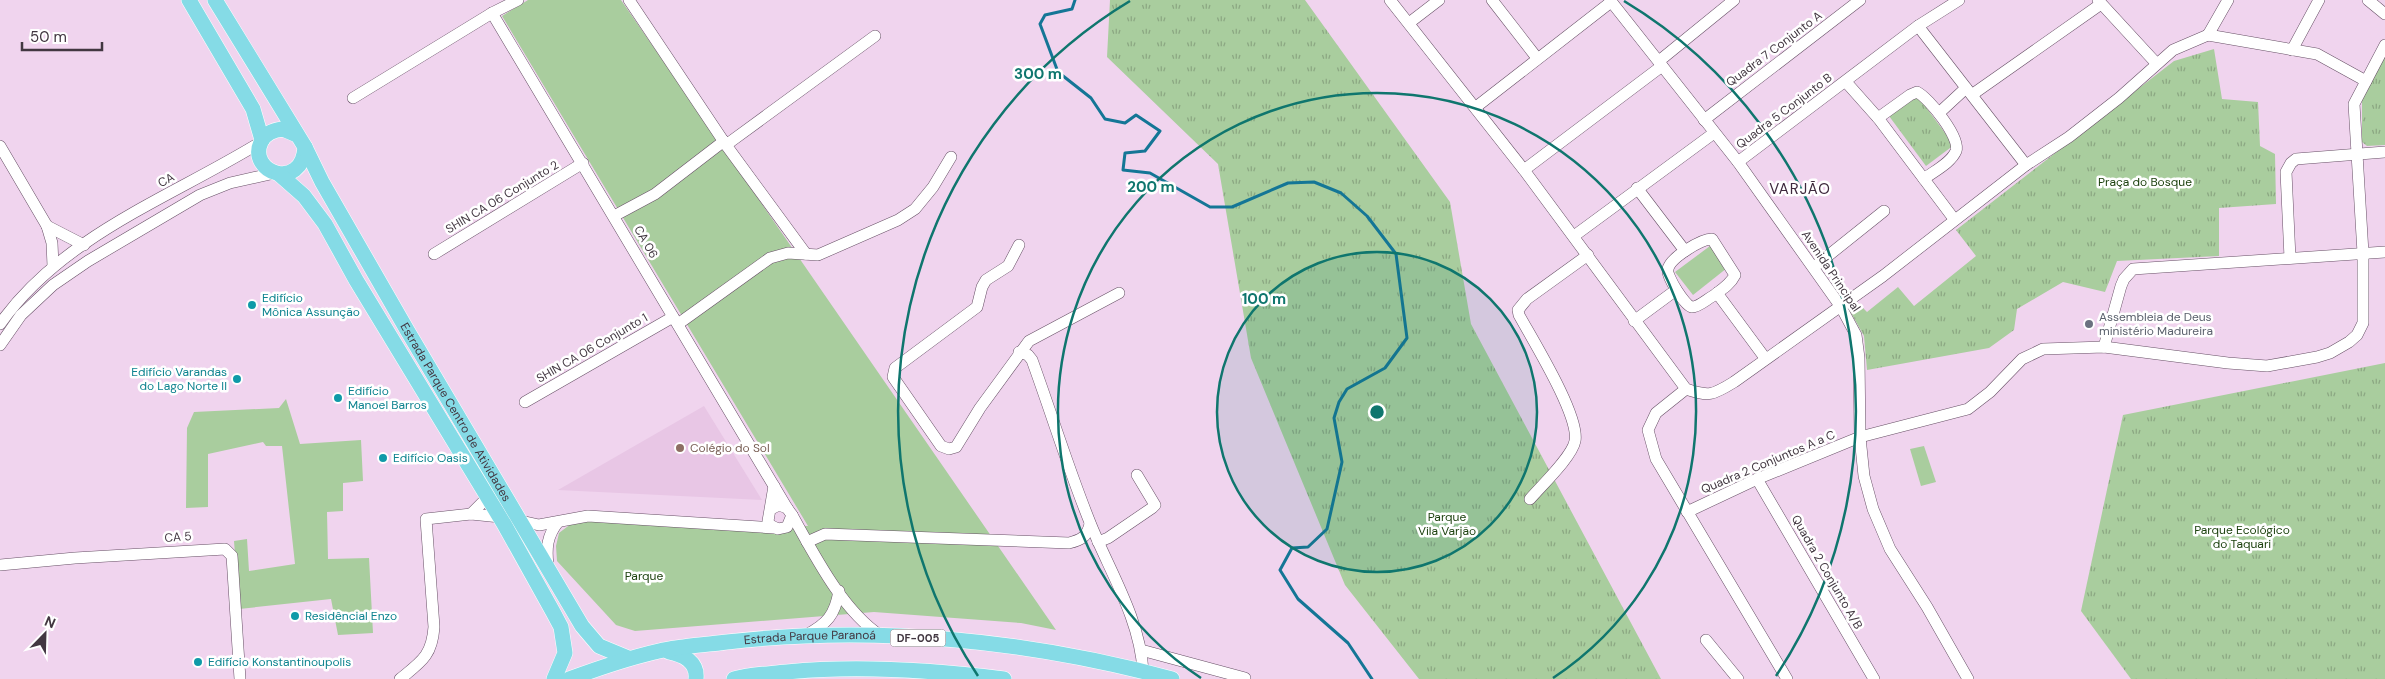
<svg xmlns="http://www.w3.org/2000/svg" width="2385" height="679" font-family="'DM Sans',sans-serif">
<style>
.built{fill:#e8c6e5}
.grass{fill:#a9cd9e}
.park{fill:url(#park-tufts)}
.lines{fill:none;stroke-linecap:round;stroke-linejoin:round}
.stream{stroke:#147696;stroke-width:3}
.minor-casing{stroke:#675066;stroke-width:12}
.major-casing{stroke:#fff;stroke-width:16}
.minor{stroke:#fff;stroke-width:11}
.major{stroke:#85dbe6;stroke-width:15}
.ring{fill:none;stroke:#0f766e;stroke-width:2.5}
.culture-dot{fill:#0f9aa8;stroke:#fff;stroke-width:2}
.worship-dot{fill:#6b7280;stroke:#fff;stroke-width:2}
.education-dot{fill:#8d6e63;stroke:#fff;stroke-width:2}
.labels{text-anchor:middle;stroke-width:5;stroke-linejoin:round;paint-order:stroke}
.shield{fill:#fff;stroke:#7b737a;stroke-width:1}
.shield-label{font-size:11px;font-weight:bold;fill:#423741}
.street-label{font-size:12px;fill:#423741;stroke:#fff}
.park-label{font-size:12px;fill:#1d420f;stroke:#fff}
.culture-label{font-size:12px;fill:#0d838f;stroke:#fff;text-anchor:start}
.worship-label{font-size:12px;fill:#5b616d;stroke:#fff;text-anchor:start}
.education-label{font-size:12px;fill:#785e54;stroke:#fff;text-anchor:start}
.quarter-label{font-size:15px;letter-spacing:1px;fill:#3e293d;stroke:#fff}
.centre{fill:#0f766e;stroke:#fff;stroke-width:2.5}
.ring-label{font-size:15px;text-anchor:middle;font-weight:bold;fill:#0f766e;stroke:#fff;stroke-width:5;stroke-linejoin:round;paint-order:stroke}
</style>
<defs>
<pattern id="park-tufts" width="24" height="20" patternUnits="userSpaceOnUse" patternTransform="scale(1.25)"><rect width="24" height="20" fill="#a9cd9e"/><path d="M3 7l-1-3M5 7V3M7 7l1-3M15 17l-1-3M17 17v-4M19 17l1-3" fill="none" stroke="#8ba782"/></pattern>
</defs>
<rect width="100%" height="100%" fill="#f0d4ee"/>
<!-- built -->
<path class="built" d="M 704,406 L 762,500 L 558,490 Z"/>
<!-- grass -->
<g class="grass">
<path d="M 528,0 L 621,0 L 1056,630 L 1021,623 L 874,612 L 635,631 L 616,625 L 557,561 L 556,546 L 559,533 L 576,520 L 808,526 L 502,16 Z"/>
<path d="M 1710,246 L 1727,268 L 1693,295 L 1675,272 Z"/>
<path d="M 286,399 L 300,444 L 361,440 L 363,481 L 343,483 L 343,511 L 327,512 L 328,559 L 369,558 L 373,633 L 338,635 L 331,599 L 239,609 L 234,541 L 247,539 L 249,571 L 295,564 L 282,446 L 266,446 L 263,442 L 208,454 L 208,507 L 186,508 L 187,428 L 194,412 L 279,408 Z"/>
<path d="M 1924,446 L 1936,482 L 1921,486 L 1910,449 Z"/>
</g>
<!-- park -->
<g class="park">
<path d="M 1110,0 L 1305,0 L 1450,202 L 1471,324 L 1661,679 L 1419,679 L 1345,585 L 1251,358 L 1218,164 L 1107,57 Z"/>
<path d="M 2214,49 L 2222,99 L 2258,102 L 2260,146 L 2275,154 L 2276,204 L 2219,208 L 2219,256 L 2117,261 L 2105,292 L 2063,282 L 2017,309 L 2014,330 L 1989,348 L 1867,370 L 1864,336 L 1850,311 L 1859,304 L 1867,312 L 1898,287 L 1914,306 L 1976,256 L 1956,230 L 2174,61 Z"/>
<path d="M 2385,55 L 2385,145 L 2367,146 L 2362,142 L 2362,96 Z"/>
<path d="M 1917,95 L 1954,145 L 1926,166 L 1889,116 Z"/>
<path d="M 2385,363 L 2385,679 L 2131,679 L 2081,611 L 2123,415 Z"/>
</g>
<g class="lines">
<!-- stream -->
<path class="stream" d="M 1075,0 L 1072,9 L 1045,15 L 1040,24 L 1058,72 L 1091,98 L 1105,119 L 1125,123 L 1136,115 L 1160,131 L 1145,151 L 1125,153 L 1123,170 L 1150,173 L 1210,207 L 1232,207 L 1288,183 L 1314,182 L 1341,193 L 1367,216 L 1396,254 L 1407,338 L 1385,368 L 1347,389 L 1339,402 L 1334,418 L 1342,462 L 1327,529 L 1308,547 L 1292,548 L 1280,570 L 1298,599 L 1348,643 L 1372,679"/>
<!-- minor casing -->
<g class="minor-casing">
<g id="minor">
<path d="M 629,0 L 726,145 L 806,254"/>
<path d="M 1390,0 L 1524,170 L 1686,389 C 1709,397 1713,395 1734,382 L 1883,276 L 2026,165 L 2069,137 L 2119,98 L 2173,50 L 2208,35"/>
<path d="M 1492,0 L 1537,58"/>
<path d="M 1610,0 L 1738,162 L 1841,307 L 1856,335 L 1859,358 L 1860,437 L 1864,476 L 1873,509 L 1890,549 L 1927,607 L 1968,679"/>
<path d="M 2098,0 L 2156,63"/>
<path d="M 2368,0 L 2385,14"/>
<path d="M 492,13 L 787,508"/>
<path d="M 1409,23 L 1439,0"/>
<path d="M 1918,26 L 2026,165"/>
<path d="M 2208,35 L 2317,54 L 2366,81"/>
<path d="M 2208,35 L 2228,0"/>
<path d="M 2292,50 L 2319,0"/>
<path d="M 1659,61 L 1734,0"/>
<path d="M 1846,82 L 1878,118 L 1954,219"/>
<path d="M 1973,94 L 2101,4"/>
<path d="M 353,98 L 492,13 L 518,0"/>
<path d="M 1476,107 L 1611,2"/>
<path d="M 1939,113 L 1966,88"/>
<path d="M 1878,118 L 1910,95 L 1917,92 C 1929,98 1961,138 1956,151 C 1951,163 1934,171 1924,179"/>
<path d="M 1704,120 L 1860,0"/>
<path d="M 726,145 L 875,36"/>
<path d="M 0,146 L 47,226 L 52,243 L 53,266"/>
<path d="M 1738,162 L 1918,26 L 1959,0"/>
<path d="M 1524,170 L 1662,66"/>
<path d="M 1637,188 L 1685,251"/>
<path d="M 614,216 L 655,194 L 724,141"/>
<path d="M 47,226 L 84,245"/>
<path d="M 1574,236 L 1714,133"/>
<path d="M 1712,239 L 1735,275 C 1730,285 1721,290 1713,296 C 1707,299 1699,307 1692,307 C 1685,306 1666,276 1668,269 C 1670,258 1701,239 1712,239 Z"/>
<path d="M 1019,245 L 1008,266 L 986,280 L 982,287 L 977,307 L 895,368 L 893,377 L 941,446 L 949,449 L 956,447 L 980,408 L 1029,341 L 1119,293"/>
<path d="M 434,254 L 583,163"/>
<path d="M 2290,258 L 2286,172 L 2291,163 L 2296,159 L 2385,152"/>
<path d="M 1814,267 L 1884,211"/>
<path d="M 1717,293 L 1765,358"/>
<path d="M 1634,321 L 1676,290"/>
<path d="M 0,324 C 63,235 172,197 261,142"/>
<path d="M 678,324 L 770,258 L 788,253 L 818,255 L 898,220 L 915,209 L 933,187 L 951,157"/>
<path d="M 0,345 L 21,315 L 53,285 L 88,261 L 200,195 L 230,183 L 275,173"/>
<path d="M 2104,347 L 2121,286 L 2124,279 L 2133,269 L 2385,252"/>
<path d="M 1019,352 L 1028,355 L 1032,360 C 1052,415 1069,471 1091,525 C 1110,572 1140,619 1143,671"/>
<path d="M 1686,389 L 1656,413 L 1648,430 L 1656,459 L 1787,679"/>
<path d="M 525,402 L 673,317"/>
<path d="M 1757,479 L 1874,679"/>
<path d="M 1530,499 C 1541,486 1572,457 1575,441 C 1580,416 1532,339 1519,315 L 1518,310 L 1527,299 L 1588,255"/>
<path d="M 771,509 L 779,505 L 787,508 L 792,515 L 787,527 L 778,529 L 770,525 L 768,521 L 774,486"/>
<path d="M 1687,512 L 1757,479 L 1860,437 L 1968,409 L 1990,392 L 2022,359 L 2043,349 L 2104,347 L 2228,363 L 2267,366 L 2317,357 L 2330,353 L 2349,342 L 2357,335 L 2363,323 L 2363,253 L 2354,104 L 2385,45"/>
<path d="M 471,514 L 487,498"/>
<path d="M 792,515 C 815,556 842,610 881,636"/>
<path d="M 521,521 L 539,525 L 588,516 L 774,528"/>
<path d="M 807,542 L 825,534 L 1069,543 C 1081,540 1087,537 1090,524"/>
<path d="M 1098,542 L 1108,538 L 1152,508 L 1155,505 L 1137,475"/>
<path d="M 0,565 L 75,558 L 225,549 L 232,556 L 240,679"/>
<path d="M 548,565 C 546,548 547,536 558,522"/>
<path d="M 806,635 C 827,624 835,615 839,591"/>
<path d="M 1706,640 L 1738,679"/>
<path d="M 1141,650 L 1245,678"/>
<path d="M 400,679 C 421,662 432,656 434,627 L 426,519 L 471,514 L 500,517"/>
</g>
</g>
<!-- major casing -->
<g class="major-casing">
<g id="major">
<path d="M 189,0 L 253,109 L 262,140"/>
<path d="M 215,0 L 305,147 C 302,192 247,173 261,142 C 265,133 273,130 283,129 L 297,135"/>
<path id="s1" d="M 305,147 L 322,182 L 407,330 L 582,626 L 599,646 L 628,658"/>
<path d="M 279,174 L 304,196 L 325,224 L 356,280 L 504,524 L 553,612 L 561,627 L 565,653 L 554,679"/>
<path d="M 669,652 C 684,655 698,662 696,679"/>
<path id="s2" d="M 569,679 C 599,668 628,658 659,651 C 681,646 704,645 727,642 C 874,625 1029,640 1172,679"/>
<path d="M 734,679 C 751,674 769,674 787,672 C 859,665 932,670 1004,679"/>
</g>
</g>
<!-- minor -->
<use href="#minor" class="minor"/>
<!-- major -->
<use href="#major" class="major"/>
</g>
<!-- distance rings -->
<circle cx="1377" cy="412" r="160" fill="#0f766e" fill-opacity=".12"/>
<g class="ring">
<circle cx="1377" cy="412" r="160"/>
<path d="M1201 678A319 319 0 1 1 1553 678"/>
<path d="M978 676A479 479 0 0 1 1130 1M1624 1A479 479 0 0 1 1776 676"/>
</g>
<!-- markers -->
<g class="culture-dot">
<circle cx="252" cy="305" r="5"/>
<circle cx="237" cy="379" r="5"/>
<circle cx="338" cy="398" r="5"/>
<circle cx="383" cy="458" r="5"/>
<circle cx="295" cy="616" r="5"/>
<circle cx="198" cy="662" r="5"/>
</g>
<circle class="worship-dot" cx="2089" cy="324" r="5"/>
<circle class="education-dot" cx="680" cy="448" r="5"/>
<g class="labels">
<!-- shield labels -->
<rect class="shield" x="890.5" y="629.5" width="55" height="17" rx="4"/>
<g class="shield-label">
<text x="918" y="642">DF-005</text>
</g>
<!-- street labels -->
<g class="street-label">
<text transform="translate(1774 49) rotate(-37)" y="4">Quadra 7 Conjunto A</text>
<text transform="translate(1784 111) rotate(-37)" y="4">Quadra 5 Conjunto B</text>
<text transform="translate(166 180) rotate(-29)" y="4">CA</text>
<text transform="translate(502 197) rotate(-31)" y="4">SHIN CA 06 Conjunto 2</text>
<text transform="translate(646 242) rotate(60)" y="4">CA 06</text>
<text transform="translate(1831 271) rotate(56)" y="4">Avenida Principal</text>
<text transform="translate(592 348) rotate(-30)" y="4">SHIN CA 06 Conjunto 1</text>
<text dy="4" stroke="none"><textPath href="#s1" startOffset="305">Estrada Parque Centro de Atividades</textPath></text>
<text transform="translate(1768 462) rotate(-23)" y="4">Quadra 2 Conjuntos A a C</text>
<text transform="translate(178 537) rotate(-4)" y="4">CA 5</text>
<text transform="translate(1827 572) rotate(60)" y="4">Quadra 2 Conjunto A/B</text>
<text dy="4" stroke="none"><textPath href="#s2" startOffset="246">Estrada Parque Paranoá</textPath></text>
</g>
<!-- park labels -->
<g class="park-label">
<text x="2145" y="186">Praça do Bosque</text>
<text x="1447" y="521">Parque<tspan x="1447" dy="14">Vila Varjão</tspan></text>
<text x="2242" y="534">Parque Ecológico<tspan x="2242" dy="14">do Taquari</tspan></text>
<text x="644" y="580">Parque</text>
</g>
<!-- culture labels -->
<g class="culture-label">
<text x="262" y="302">Edifício<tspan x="262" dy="14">Mônica Assunção</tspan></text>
<text x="227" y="376" text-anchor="end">Edifício Varandas<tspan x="227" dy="14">do Lago Norte II</tspan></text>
<text x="348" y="395">Edifício<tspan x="348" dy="14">Manoel Barros</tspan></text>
<text x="393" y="462">Edifício Oasis</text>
<text x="305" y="620">Residêncial Enzo</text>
<text x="208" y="666">Edifício Konstantinoupolis</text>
</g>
<!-- worship labels -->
<g class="worship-label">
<text x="2099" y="321">Assembleia de Deus<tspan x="2099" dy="14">ministério Madureira</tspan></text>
</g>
<!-- education labels -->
<g class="education-label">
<text x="690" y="452">Colégio do Sol</text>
</g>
<!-- quarter labels -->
<g class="quarter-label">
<text x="1800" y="194">VARJÃO</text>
</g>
</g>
<circle cx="1377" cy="412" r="8" class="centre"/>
<g class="ring-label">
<text x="1038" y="79">300 m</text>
<text x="1151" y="192">200 m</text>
<text x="1264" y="304">100 m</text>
</g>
<!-- north arrow -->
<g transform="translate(45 634) rotate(23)" stroke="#ffffff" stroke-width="4" paint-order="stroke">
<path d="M0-4L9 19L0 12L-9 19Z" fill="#423741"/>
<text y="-8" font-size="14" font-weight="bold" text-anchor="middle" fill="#423741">N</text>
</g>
<!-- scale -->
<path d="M22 42v8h80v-8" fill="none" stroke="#423741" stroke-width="2.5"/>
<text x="30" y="42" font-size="15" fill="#423741" stroke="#ffffff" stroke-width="4" paint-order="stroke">50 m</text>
</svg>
